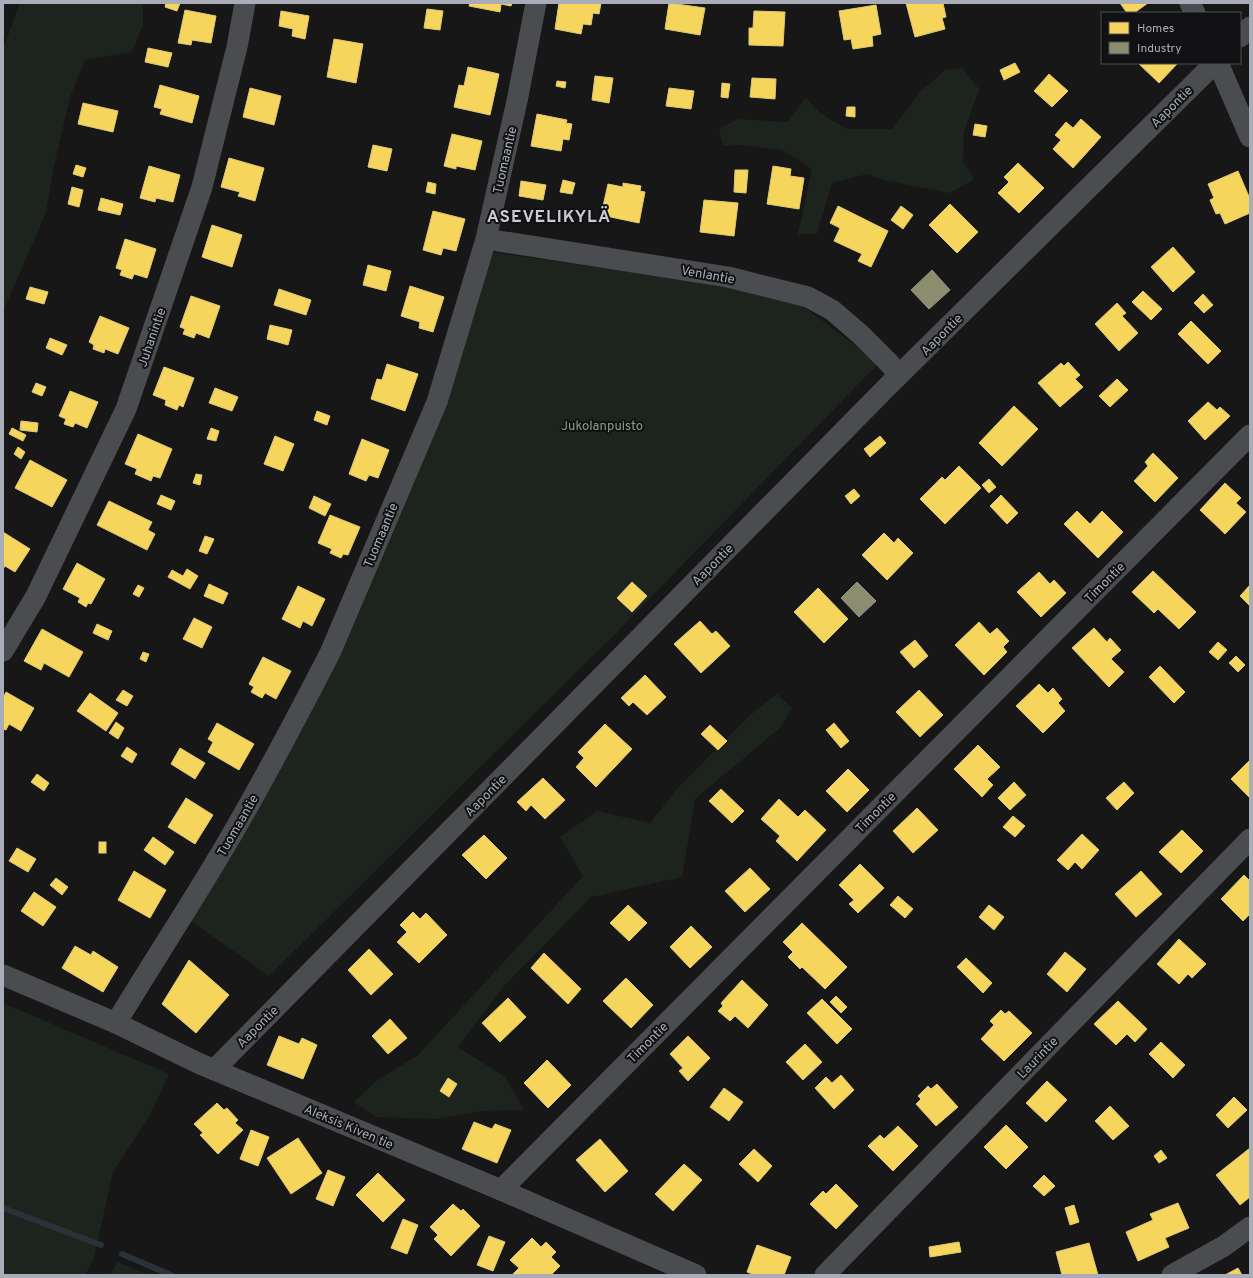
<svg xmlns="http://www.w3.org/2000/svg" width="1253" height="1278" font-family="Overpass,sans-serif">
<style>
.green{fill:#1d241e}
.homes{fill:#f6d55c;stroke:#dfc978}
.industry{fill:#8c8c6e;stroke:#949684}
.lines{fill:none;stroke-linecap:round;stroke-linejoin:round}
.stream{stroke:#2a3239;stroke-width:6}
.minor{stroke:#4b4c50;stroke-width:21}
.labels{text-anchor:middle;stroke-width:4;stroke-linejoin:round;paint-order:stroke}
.street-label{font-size:13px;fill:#a8adb8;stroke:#111113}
.park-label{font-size:13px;fill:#7fa381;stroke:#111113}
.district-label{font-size:17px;font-weight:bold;letter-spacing:1px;fill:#c9ccd4;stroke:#111113}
</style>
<rect width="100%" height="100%" fill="#171717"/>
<!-- green -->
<g class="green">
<path d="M 20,3 L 143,3 L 143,24 L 132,52 L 85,60 L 70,97 L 53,170 L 46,212 L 3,312 L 3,49 Z"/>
<path d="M 962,68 L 979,89 L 964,132 L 963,162 L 974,179 L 950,193 L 883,180 L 867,174 L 832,183 L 817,234 L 798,234 L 812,169 L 782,150 L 741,145 L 723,146 L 719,129 L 738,119 L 788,122 L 806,98 L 820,113 L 847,129 L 892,129 L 921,91 L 945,70 Z"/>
<path d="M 491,252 L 722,285 L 804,307 L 879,363 L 616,633 L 269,976 L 188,919 L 338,656 L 446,408 Z"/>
<path d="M 777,694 L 792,708 L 781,727 L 695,799 L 682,877 L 591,897 L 505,985 L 458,1047 L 505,1077 L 524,1110 L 483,1111 L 437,1119 L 376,1117 L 354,1102 L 375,1082 L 418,1055 L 583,876 L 560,837 L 597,811 L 650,823 L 676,790 L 748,717 Z"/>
<path d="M 3,1003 L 169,1074 L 150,1115 L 113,1172 L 94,1258 L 85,1275 L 3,1275 Z"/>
<path d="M 118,1262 L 149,1275 L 110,1275 Z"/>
</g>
<!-- homes -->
<g class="homes">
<path d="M 166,3 L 180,3 L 177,11 L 165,7 Z"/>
<path d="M 470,3 L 512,3 L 511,6 L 501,4 L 500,12 L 469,6 Z"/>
<path d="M 559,3 L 601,3 L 599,14 L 593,13 L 591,25 L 583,24 L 581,34 L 555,29 Z"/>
<path d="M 669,3 L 705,8 L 700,35 L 665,29 Z"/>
<path d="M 906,3 L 943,3 L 946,17 L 942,18 L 945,29 L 915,37 Z"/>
<path d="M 1120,3 L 1148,3 L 1134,13 L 1127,13 Z"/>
<path d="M 876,5 L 881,34 L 872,36 L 873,46 L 853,49 L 851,39 L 844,40 L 839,11 Z"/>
<path d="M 427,9 L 443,11 L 440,30 L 424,28 Z"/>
<path d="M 185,10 L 216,16 L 211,43 L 192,40 L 191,45 L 178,43 Z"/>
<path d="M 281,11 L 309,16 L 305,39 L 292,36 L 293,29 L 279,26 Z"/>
<path d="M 754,11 L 785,12 L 783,46 L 749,45 L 749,28 L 753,28 Z"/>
<path d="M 334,39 L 363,44 L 356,83 L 327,77 Z"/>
<path d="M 148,48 L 172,53 L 168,67 L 145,62 Z"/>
<path d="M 1015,63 L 1020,72 L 1004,80 L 1000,70 Z"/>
<path d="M 1138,63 L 1178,63 L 1159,83 Z"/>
<path d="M 468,67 L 499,74 L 490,115 L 454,107 L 459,85 L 464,86 Z"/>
<path d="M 1049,74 L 1068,91 L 1052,107 L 1034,91 Z"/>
<path d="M 595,76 L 613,78 L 609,103 L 592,100 Z"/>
<path d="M 752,78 L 776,79 L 775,99 L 750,97 Z"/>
<path d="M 557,81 L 566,82 L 565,88 L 556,86 Z"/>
<path d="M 722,83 L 730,84 L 728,98 L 721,97 Z"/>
<path d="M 160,85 L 199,96 L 192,123 L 160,114 L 162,109 L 154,107 Z"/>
<path d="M 250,88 L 281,96 L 274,125 L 243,117 Z"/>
<path d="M 669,88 L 694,91 L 691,109 L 666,106 Z"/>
<path d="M 83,103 L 118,111 L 113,132 L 78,124 Z"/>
<path d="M 847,107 L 855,107 L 855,117 L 846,116 Z"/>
<path d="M 537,114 L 567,120 L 566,123 L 572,124 L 569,140 L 563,139 L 561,151 L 531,146 Z"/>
<path d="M 1081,119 L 1101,137 L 1073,168 L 1053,149 L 1061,140 L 1055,135 L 1066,122 L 1073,128 Z"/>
<path d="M 975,124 L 987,126 L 985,137 L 973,135 Z"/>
<path d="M 452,134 L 482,141 L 475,170 L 456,166 L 456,169 L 444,166 Z"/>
<path d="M 373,145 L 392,149 L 387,171 L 368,167 Z"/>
<path d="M 229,158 L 264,168 L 255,201 L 238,196 L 240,192 L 221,187 Z"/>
<path d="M 1018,163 L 1044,188 L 1019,213 L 998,193 L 1009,182 L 1004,177 Z"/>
<path d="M 76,165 L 86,168 L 83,177 L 73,174 Z"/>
<path d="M 149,166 L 180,175 L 173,202 L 156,198 L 155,202 L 140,198 Z"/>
<path d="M 773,166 L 791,169 L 790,176 L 804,178 L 799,209 L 767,204 Z"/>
<path d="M 735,170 L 748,170 L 746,193 L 734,192 Z"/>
<path d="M 1238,171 L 1250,199 L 1250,213 L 1225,224 L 1220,213 L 1216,214 L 1210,200 L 1214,198 L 1208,184 Z"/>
<path d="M 563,180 L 575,183 L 572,194 L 560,192 Z"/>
<path d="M 521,181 L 546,185 L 543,200 L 519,196 Z"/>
<path d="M 428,182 L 436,184 L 435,194 L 426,192 Z"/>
<path d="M 623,183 L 641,186 L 640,191 L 645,192 L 639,223 L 601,215 L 608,184 L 623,187 Z"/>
<path d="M 72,187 L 83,190 L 79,207 L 68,204 Z"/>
<path d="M 101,198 L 123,204 L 120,215 L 98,210 Z"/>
<path d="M 704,200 L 738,203 L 734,236 L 700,232 Z"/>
<path d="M 950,204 L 978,232 L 957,253 L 929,225 Z"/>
<path d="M 838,206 L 888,231 L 871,267 L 858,261 L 862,254 L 834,241 L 840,228 L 830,223 Z"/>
<path d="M 901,206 L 913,215 L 903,229 L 891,220 Z"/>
<path d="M 433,211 L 465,219 L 456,251 L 443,248 L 441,255 L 423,250 Z"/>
<path d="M 212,225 L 242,235 L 232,267 L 202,257 Z"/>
<path d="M 125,239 L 156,249 L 147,278 L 134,274 L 132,279 L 120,275 L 122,270 L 116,268 Z"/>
<path d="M 1173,247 L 1195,272 L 1173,292 L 1151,267 Z"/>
<path d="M 368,265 L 391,271 L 386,291 L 363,285 Z"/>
<path d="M 410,286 L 444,297 L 433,332 L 419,328 L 420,322 L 401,316 Z"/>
<path d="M 30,287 L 48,292 L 44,304 L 26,299 Z"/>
<path d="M 279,289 L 311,300 L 306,315 L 274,305 Z"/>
<path d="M 1143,291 L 1162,309 L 1151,320 L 1132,302 Z"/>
<path d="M 1203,294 L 1213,305 L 1204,313 L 1194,303 Z"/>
<path d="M 191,296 L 220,306 L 209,338 L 196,333 L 194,338 L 183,334 L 185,329 L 180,327 Z"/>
<path d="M 1117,303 L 1126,313 L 1122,316 L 1138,333 L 1119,351 L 1095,324 Z"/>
<path d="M 100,316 L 129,328 L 118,354 L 105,349 L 104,353 L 93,349 L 94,345 L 89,342 Z"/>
<path d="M 1191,321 L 1221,351 L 1208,364 L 1178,334 Z"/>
<path d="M 270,325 L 292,330 L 288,345 L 267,339 Z"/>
<path d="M 50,338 L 67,345 L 62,355 L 46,348 Z"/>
<path d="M 1068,362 L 1080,375 L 1075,379 L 1083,387 L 1060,407 L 1038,383 L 1061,363 L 1064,366 Z"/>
<path d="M 387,364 L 418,374 L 405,411 L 371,399 L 377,379 L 382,380 Z"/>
<path d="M 164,367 L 194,378 L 183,407 L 179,405 L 177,410 L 165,405 L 166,400 L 153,395 Z"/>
<path d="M 1117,379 L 1128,390 L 1110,407 L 1099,396 Z"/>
<path d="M 36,383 L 46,387 L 42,396 L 32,392 Z"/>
<path d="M 215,388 L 238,397 L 232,411 L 209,403 Z"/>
<path d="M 70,391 L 98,402 L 87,428 L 75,423 L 73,427 L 64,424 L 66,419 L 59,416 Z"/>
<path d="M 1208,402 L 1217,410 L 1220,407 L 1230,416 L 1205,440 L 1188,421 Z"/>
<path d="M 1014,406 L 1038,429 L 1002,466 L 979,443 Z"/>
<path d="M 317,411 L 330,416 L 327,425 L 314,420 Z"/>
<path d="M 21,421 L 38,423 L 37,432 L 20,430 Z"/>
<path d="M 12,428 L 26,435 L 23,441 L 9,434 Z"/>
<path d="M 211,428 L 219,431 L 216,441 L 207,439 Z"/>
<path d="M 138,434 L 172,449 L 160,478 L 153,476 L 151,481 L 135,474 L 137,469 L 125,464 Z"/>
<path d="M 275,436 L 294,444 L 283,471 L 264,464 Z"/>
<path d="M 880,436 L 886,443 L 870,457 L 864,449 Z"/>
<path d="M 362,439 L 389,450 L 378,478 L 369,475 L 366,481 L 349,474 Z"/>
<path d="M 18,447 L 25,452 L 21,459 L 14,454 Z"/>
<path d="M 1153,453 L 1178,478 L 1155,502 L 1134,481 L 1148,466 L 1145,462 Z"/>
<path d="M 30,460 L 67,480 L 52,507 L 15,488 Z"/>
<path d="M 959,466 L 981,488 L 945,524 L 920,499 L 942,477 L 945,480 Z"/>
<path d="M 196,474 L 202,475 L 200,485 L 193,483 Z"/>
<path d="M 989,479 L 996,487 L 989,493 L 982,485 Z"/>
<path d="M 1225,483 L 1241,498 L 1236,503 L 1246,512 L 1225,534 L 1200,510 Z"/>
<path d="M 854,489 L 860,496 L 851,504 L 845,496 Z"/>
<path d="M 161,495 L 175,501 L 171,510 L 157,504 Z"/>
<path d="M 1001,495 L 1018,513 L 1007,524 L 990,506 Z"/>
<path d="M 314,496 L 331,504 L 325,516 L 309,508 Z"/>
<path d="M 109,501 L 152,522 L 148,530 L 155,534 L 147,550 L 97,525 Z"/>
<path d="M 1077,511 L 1090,524 L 1102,511 L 1123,532 L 1098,558 L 1064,524 Z"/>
<path d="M 330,515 L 360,527 L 348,555 L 343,554 L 341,558 L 330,553 L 332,549 L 318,543 Z"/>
<path d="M 3,532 L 30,549 L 15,572 L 5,566 L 3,569 Z"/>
<path d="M 884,533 L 894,543 L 898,538 L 913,553 L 887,580 L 862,555 Z"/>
<path d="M 205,536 L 214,539 L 207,554 L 199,551 Z"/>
<path d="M 77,563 L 105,579 L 91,604 L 88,603 L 86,607 L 78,602 L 80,598 L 63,589 Z"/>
<path d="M 187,569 L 198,576 L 190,589 L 168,577 L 172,570 L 183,576 Z"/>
<path d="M 1153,571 L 1196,612 L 1179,629 L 1158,609 L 1154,613 L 1132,592 Z"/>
<path d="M 1039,572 L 1050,584 L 1054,580 L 1066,593 L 1041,617 L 1017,592 Z"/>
<path d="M 632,582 L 647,596 L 632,612 L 617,598 Z"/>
<path d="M 209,584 L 228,593 L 223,604 L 204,596 Z"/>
<path d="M 138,585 L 144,588 L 139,597 L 133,594 Z"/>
<path d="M 1250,585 L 1250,606 L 1240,596 Z"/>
<path d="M 298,586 L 325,599 L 312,626 L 303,621 L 300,628 L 282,619 Z"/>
<path d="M 818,588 L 848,619 L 824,643 L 794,612 Z"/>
<path d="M 194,618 L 212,627 L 202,648 L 183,639 Z"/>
<path d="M 700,621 L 712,634 L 716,631 L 730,646 L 701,673 L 674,644 Z"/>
<path d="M 979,622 L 990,634 L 997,628 L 1009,641 L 1003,647 L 1007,652 L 984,675 L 955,645 Z"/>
<path d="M 97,624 L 112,631 L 108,640 L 93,633 Z"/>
<path d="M 1094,628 L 1107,642 L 1110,638 L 1121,650 L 1111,659 L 1124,672 L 1109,687 L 1072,648 Z"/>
<path d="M 42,629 L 83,652 L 69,677 L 44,663 L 41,670 L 24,661 Z"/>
<path d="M 915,640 L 928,656 L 914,668 L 900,652 Z"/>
<path d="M 1218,642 L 1227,650 L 1218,660 L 1209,652 Z"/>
<path d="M 143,652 L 149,654 L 146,662 L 140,659 Z"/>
<path d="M 1236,656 L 1245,665 L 1238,672 L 1229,663 Z"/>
<path d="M 263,657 L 291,671 L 276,699 L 265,693 L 262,698 L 251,692 L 254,687 L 249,684 Z"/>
<path d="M 1160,666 L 1185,692 L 1174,703 L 1149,677 Z"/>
<path d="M 645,675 L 666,697 L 647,715 L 633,702 L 629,706 L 621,698 Z"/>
<path d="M 1039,684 L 1048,693 L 1053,688 L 1062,699 L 1058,703 L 1065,711 L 1043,733 L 1016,706 Z"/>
<path d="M 123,690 L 133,696 L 127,706 L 116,700 Z"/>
<path d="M 919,690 L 943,715 L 920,737 L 896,712 Z"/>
<path d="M 6,692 L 34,708 L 21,731 L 9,724 L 6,730 L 3,729 L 3,698 Z"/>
<path d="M 90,693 L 118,713 L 106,731 L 77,711 Z"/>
<path d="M 116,722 L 124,728 L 118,739 L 109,733 Z"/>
<path d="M 217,723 L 254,744 L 239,770 L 208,752 L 213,742 L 208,739 Z"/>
<path d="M 834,723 L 849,741 L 841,748 L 826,730 Z"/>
<path d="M 605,724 L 632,749 L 596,787 L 576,767 L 584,758 L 578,752 Z"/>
<path d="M 710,725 L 727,741 L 718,750 L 701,734 Z"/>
<path d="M 978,745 L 1000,767 L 987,779 L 993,785 L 982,797 L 954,769 Z"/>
<path d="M 127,747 L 137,754 L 132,763 L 121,756 Z"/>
<path d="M 180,748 L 205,763 L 195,779 L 171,764 Z"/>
<path d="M 1250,760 L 1250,798 L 1231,779 Z"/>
<path d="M 848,769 L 869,790 L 847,812 L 826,791 Z"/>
<path d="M 37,774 L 49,783 L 44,791 L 31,782 Z"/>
<path d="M 543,778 L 565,800 L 545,819 L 531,805 L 526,811 L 517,802 Z"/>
<path d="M 1014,782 L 1026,795 L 1010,810 L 998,798 Z"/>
<path d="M 1124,782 L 1134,793 L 1117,810 L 1106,798 Z"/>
<path d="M 721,789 L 744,811 L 732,823 L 709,801 Z"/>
<path d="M 186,798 L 213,815 L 195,844 L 168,827 Z"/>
<path d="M 779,799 L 798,817 L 805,810 L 826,830 L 797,861 L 776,841 L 780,836 L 761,819 Z"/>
<path d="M 917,808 L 938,830 L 913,853 L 893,831 Z"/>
<path d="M 1013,816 L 1025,826 L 1015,837 L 1003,827 Z"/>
<path d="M 1182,830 L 1203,851 L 1181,873 L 1159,852 Z"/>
<path d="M 1082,834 L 1099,850 L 1082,869 L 1075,862 L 1068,870 L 1057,860 Z"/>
<path d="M 484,835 L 507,858 L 486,879 L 462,855 Z"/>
<path d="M 153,837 L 174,852 L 165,865 L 144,850 Z"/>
<rect x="99" y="842" width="7" height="11"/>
<path d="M 17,848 L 36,859 L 28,872 L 9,861 Z"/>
<path d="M 860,864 L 884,888 L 858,913 L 849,904 L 854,900 L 839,885 Z"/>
<path d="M 750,868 L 770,889 L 745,912 L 725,891 Z"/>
<path d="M 134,871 L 166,890 L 150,918 L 118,900 Z"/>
<path d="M 1141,871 L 1162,894 L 1136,917 L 1115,894 Z"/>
<path d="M 1244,875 L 1250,881 L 1250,916 L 1249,915 L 1243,921 L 1221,899 Z"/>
<path d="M 56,878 L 68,887 L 62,895 L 50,885 Z"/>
<path d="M 34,892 L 56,907 L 43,926 L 21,911 Z"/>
<path d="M 898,896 L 913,909 L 905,918 L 890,905 Z"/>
<path d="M 628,905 L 647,923 L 629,941 L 610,923 Z"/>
<path d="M 989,905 L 1004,917 L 994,930 L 979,917 Z"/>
<path d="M 413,912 L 420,919 L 426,913 L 447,935 L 419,963 L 397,942 L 407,932 L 400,925 Z"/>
<path d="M 802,923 L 847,967 L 825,989 L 802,967 L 800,969 L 788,957 L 793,952 L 783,942 Z"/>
<path d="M 691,926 L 712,947 L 690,968 L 670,947 Z"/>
<path d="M 1179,939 L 1206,964 L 1192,978 L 1188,974 L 1179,984 L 1157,964 Z"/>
<path d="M 75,946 L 91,955 L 93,951 L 118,967 L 103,992 L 62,968 Z"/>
<path d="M 369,949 L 393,974 L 371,995 L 348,970 Z"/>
<path d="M 1065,952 L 1086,969 L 1067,992 L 1047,974 Z"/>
<path d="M 544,953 L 581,989 L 568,1004 L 531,968 Z"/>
<path d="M 966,958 L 992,983 L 983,993 L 957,967 Z"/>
<path d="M 189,960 L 229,995 L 196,1033 L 162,1004 Z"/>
<path d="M 626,978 L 653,1005 L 631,1028 L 603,1001 Z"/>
<path d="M 742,980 L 768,1005 L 748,1028 L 735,1016 L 730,1021 L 718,1011 L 723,1006 L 721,1003 Z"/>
<path d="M 836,996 L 847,1007 L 841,1013 L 830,1002 Z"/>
<path d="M 508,998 L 526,1017 L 500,1042 L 482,1023 Z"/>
<path d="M 822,999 L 852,1029 L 837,1044 L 807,1013 Z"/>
<path d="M 1118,1001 L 1147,1029 L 1135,1042 L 1127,1034 L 1116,1045 L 1094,1024 Z"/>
<path d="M 1001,1010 L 1005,1014 L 1009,1011 L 1032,1033 L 1004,1061 L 981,1039 L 994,1025 L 990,1021 Z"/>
<path d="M 390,1019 L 407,1038 L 388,1054 L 372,1036 Z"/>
<path d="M 279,1036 L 299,1044 L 302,1038 L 317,1045 L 303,1079 L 267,1065 Z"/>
<path d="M 688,1036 L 710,1058 L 688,1081 L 679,1071 L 683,1068 L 670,1054 Z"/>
<path d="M 1161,1042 L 1185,1065 L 1173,1078 L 1149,1054 Z"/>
<path d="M 805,1044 L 822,1062 L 803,1080 L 786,1062 Z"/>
<path d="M 547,1060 L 571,1085 L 548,1108 L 524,1083 Z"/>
<path d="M 841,1075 L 854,1090 L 834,1109 L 815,1088 L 826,1077 L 832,1083 Z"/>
<path d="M 448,1078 L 457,1084 L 449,1097 L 440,1091 Z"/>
<path d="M 1047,1081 L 1067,1100 L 1046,1122 L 1026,1103 Z"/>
<path d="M 937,1084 L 958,1107 L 936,1126 L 916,1104 L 921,1099 L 918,1096 L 928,1086 L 931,1089 Z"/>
<path d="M 724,1088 L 743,1102 L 729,1121 L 710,1107 Z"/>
<path d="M 1234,1097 L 1247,1110 L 1228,1128 L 1216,1115 Z"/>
<path d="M 217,1103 L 224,1110 L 227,1108 L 238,1120 L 235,1123 L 243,1130 L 218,1154 L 200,1135 L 203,1133 L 194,1124 Z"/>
<path d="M 1110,1106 L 1129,1126 L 1113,1140 L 1095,1121 Z"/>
<path d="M 474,1122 L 492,1129 L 495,1124 L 511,1130 L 497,1163 L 462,1149 Z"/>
<path d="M 1006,1125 L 1028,1147 L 1006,1169 L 984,1147 Z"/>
<path d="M 898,1126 L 918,1146 L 893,1171 L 868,1146 L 880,1135 L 884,1139 Z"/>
<path d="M 251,1130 L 269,1137 L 258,1166 L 240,1159 Z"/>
<path d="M 298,1138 L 322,1173 L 291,1194 L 267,1158 Z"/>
<path d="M 600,1139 L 628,1171 L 605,1192 L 576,1160 Z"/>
<path d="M 1250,1148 L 1250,1197 L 1240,1205 L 1216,1175 Z"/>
<path d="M 754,1149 L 772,1166 L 758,1182 L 739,1164 Z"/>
<path d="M 1161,1150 L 1167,1158 L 1159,1163 L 1154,1156 Z"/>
<path d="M 684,1164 L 702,1180 L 673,1211 L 655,1194 Z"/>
<path d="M 328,1170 L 345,1177 L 333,1206 L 316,1199 Z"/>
<path d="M 378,1173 L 405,1200 L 383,1222 L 356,1195 Z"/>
<path d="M 1044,1175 L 1055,1186 L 1044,1196 L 1033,1186 Z"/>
<path d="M 836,1184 L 858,1206 L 836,1229 L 810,1204 L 823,1191 L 826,1194 Z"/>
<path d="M 1178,1203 L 1189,1228 L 1165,1238 L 1169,1247 L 1138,1261 L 1126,1232 L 1153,1220 L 1150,1214 Z"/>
<path d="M 453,1204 L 461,1211 L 463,1209 L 480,1226 L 451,1256 L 434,1239 L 438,1235 L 430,1227 Z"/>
<path d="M 1074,1205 L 1079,1222 L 1070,1225 L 1065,1208 Z"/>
<path d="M 403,1219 L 418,1225 L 407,1254 L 391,1248 Z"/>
<path d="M 489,1236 L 505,1242 L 493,1271 L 477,1265 Z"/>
<path d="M 532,1238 L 541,1247 L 546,1242 L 556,1252 L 551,1257 L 560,1266 L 551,1275 L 515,1275 L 513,1274 L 519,1268 L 510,1260 Z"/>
<path d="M 959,1242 L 961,1252 L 930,1257 L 929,1247 Z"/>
<path d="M 1089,1243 L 1098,1275 L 1062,1275 L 1056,1252 Z"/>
<path d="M 757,1245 L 791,1257 L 784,1275 L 755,1275 L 747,1272 Z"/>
<path d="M 1238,1268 L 1242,1275 L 1225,1275 Z"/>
</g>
<!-- industry -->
<g class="industry">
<path d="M 932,270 L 950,290 L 929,309 L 911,290 Z"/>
<path d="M 857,582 L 876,601 L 859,617 L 841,598 Z"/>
</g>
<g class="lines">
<!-- stream -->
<g class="stream">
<path d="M 3,1208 L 101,1245"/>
<path d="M 122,1254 L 171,1275"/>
</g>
<!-- minor -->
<g class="minor">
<path d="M 1190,3 L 1195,13"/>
<path d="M 1240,37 L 1250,27"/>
<path d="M 1218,63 L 1250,137"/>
<path d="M 486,239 L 728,277 L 808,297 L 832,310 L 860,334 L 889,363 L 899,375"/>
<path d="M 3,651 L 36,596 L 126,409 L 202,187 L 237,47 L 245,3"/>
<path d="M 3,975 L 116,1023 L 198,1063 L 501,1190 L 696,1275"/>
<path d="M 116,1023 C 151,965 189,907 224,848 C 262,784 296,719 330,653 L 437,402 L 486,239 L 517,101 L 536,3"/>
<path d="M 214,1070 L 886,388 L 1215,63"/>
<path d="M 501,1190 L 1250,435"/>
<path d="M 825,1275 L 1250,839"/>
<path d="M 1172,1275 L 1224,1246 L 1250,1227"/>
</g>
</g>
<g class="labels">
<!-- street labels -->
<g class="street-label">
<text transform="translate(1171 106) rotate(-45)" y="5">Aapontie</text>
<text transform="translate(504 160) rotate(-77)" y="5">Tuomaantie</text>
<text transform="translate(708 274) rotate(10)" y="5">Venlantie</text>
<text transform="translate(941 334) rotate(-45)" y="5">Aapontie</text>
<text transform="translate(151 337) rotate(-71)" y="5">Juhanintie</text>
<text transform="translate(380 535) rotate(-67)" y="5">Tuomaantie</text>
<text transform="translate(712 564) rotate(-45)" y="5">Aapontie</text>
<text transform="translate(1104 582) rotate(-45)" y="5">Timontie</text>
<text transform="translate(485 795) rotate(-45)" y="5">Aapontie</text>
<text transform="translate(875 812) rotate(-45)" y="5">Timontie</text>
<text transform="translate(237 825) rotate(-60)" y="5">Tuomaantie</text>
<text transform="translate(257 1026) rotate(-45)" y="5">Aapontie</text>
<text transform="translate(647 1042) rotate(-45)" y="5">Timontie</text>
<text transform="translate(1037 1057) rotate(-46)" y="5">Laurintie</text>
<text transform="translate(349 1126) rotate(23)" y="5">Aleksis Kiven tie</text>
</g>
<!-- park labels -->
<g class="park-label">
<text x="602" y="430">Jukolanpuisto</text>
</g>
<!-- district labels -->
<g class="district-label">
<text x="549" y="222">ASEVELIKYLÄ</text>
</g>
</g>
<!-- border -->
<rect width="1253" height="1278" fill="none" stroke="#a8adb8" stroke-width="8"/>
<!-- legend -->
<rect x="1101" y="12" width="140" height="52" fill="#111113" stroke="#4d4f55"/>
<rect x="1109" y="22" width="20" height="12" fill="#f6d55c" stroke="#4d4f55"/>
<text x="1137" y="32" font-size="12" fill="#a8adb8">Homes</text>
<rect x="1109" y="42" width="20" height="12" fill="#8c8c6e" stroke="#4d4f55"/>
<text x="1137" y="52" font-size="12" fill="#a8adb8">Industry</text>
</svg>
